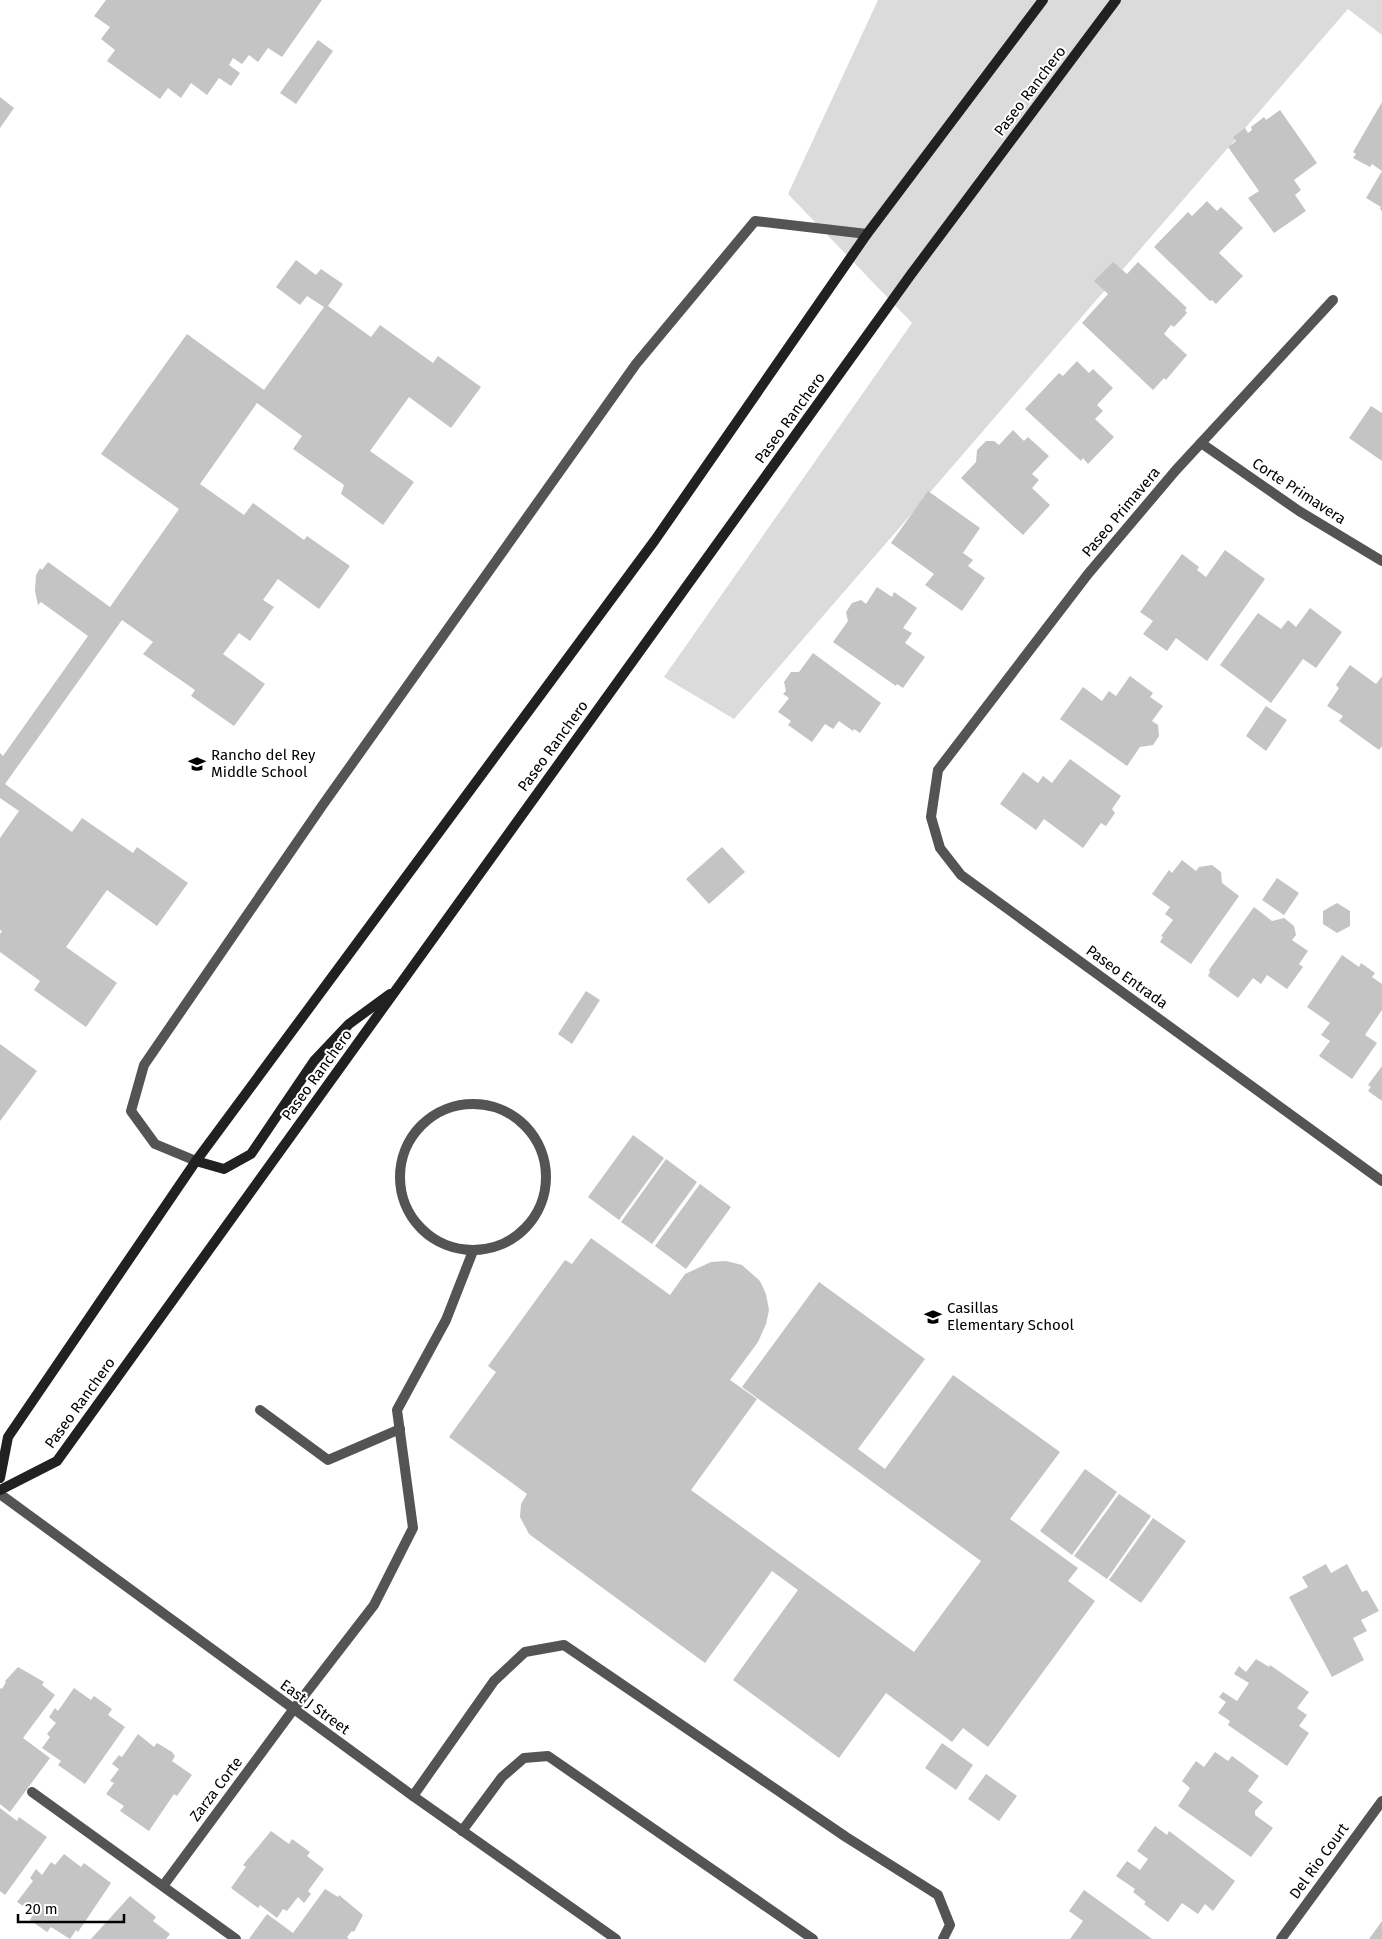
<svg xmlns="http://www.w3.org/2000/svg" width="1382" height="1939" font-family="'Fira Sans',sans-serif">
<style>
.green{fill:#dbdbdb}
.building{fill:#c4c4c4}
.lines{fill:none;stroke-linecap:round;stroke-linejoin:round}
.service{stroke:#545454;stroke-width:10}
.minor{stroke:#545454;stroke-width:10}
.tertiary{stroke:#545454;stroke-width:10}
.secondary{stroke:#212121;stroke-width:10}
.labels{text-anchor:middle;stroke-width:4;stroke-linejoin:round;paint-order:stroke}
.street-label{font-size:15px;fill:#000;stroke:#fff}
.poi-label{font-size:15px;fill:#000;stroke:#fff;text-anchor:start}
</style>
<rect width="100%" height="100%" fill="#fff"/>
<!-- green -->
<path class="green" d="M 878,0 L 1382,0 L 1382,35 L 1348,9 L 734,719 L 664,677 L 912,323 L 788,194 Z"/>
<!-- building -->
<g class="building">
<path d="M 106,0 L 322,0 L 282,57 L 268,48 L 258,62 L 249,55 L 242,64 L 233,58 L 229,65 L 240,73 L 231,86 L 219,78 L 207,95 L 191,83 L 181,98 L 168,88 L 160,99 L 107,61 L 115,50 L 101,39 L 110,27 L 94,16 Z"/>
<path d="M 318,40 L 333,51 L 296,104 L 280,93 Z"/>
<path d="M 0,97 L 14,108 L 0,128 Z"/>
<path d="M 1382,102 L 1382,171 L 1372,164 L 1370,167 L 1353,158 L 1356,154 L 1353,152 Z"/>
<path d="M 1280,110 L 1317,163 L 1294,180 L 1301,190 L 1295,195 L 1306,211 L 1274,233 L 1248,198 L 1259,191 L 1228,147 L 1236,141 L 1233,137 L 1245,128 L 1248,133 L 1252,130 L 1251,127 L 1264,117 L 1266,120 Z"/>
<path d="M 1382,171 L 1382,211 L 1380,209 L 1381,207 L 1366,198 Z"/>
<path d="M 1207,201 L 1217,211 L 1221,207 L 1243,228 L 1219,253 L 1243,276 L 1216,304 L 1212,300 L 1210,301 L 1154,247 L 1188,212 L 1192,216 Z"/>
<path d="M 296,260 L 316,275 L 321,269 L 343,284 L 328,306 L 371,337 L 380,325 L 433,363 L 438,356 L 481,387 L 451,428 L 409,397 L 370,451 L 414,482 L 383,525 L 341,494 L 344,485 L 293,449 L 302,436 L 257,403 L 200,484 L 244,515 L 253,503 L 304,540 L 307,536 L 350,566 L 319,609 L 278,579 L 263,600 L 274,607 L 250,641 L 239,633 L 223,654 L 265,684 L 234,726 L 191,696 L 195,690 L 143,654 L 153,642 L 122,620 L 5,784 L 72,832 L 82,818 L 133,853 L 137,847 L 188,883 L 157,926 L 107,890 L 66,947 L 117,983 L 86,1027 L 34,990 L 40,981 L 0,952 L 0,934 L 2,931 L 0,930 L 0,838 L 19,811 L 0,798 L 0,753 L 3,756 L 88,636 L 41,602 L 38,605 L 35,591 L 36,575 L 40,568 L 42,570 L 48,562 L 110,607 L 179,509 L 101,454 L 187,334 L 264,390 L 324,307 L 307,296 L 300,305 L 276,287 Z"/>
<path d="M 1113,262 L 1127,274 L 1138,262 L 1187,308 L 1185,310 L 1187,313 L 1174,327 L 1171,325 L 1164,334 L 1187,355 L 1166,380 L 1164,378 L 1153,390 L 1082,323 L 1108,294 L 1094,281 Z"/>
<path d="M 1077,361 L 1089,373 L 1093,369 L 1113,388 L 1097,405 L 1103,411 L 1095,419 L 1114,437 L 1088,464 L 1083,458 L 1081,461 L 1025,409 L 1059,373 L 1063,376 Z"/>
<path d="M 1371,406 L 1382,413 L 1382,461 L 1349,438 Z"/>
<path d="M 1013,430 L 1024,441 L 1028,437 L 1049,456 L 1032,474 L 1039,480 L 1032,488 L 1050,505 L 1023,535 L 961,478 L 976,462 L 977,450 L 986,441 L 994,441 L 999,445 Z"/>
<path d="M 928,491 L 980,528 L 963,553 L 973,560 L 968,566 L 985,578 L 962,611 L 925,585 L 934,574 L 891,543 Z"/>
<path d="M 1225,550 L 1265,579 L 1207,661 L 1176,638 L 1167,651 L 1143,634 L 1153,621 L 1140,612 L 1182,554 L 1199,567 L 1197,570 L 1206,577 Z"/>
<path d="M 877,587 L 892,597 L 894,592 L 917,608 L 903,628 L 912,633 L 905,643 L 925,657 L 903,688 L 897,684 L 896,686 L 833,642 L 848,621 L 846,612 L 852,603 L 861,600 L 866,604 Z"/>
<path d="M 1310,608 L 1342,632 L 1316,668 L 1303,659 L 1271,703 L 1220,665 L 1258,613 L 1281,629 L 1288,620 L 1296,627 Z"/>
<path d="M 813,653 L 881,703 L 860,733 L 854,729 L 853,731 L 839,721 L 833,729 L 825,724 L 812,742 L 788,725 L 791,721 L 778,712 L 789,698 L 783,694 L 786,691 L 784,682 L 791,672 L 799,672 Z"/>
<path d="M 1350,665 L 1376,684 L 1382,676 L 1382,746 L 1379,750 L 1339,721 L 1343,716 L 1327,706 L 1339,688 L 1336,685 Z"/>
<path d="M 1130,676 L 1153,693 L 1150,697 L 1163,706 L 1152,721 L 1158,725 L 1159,736 L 1153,745 L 1140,747 L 1127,766 L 1060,719 L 1083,687 L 1102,701 L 1109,691 L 1116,696 Z"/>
<path d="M 1266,706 L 1287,720 L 1266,751 L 1246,736 Z"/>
<path d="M 1070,759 L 1121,796 L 1112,809 L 1115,813 L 1106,826 L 1101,823 L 1083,848 L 1044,819 L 1036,830 L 1000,804 L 1023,772 L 1038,783 L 1043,776 L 1052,783 Z"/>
<path d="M 722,847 L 745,872 L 709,904 L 686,879 Z"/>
<path d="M 1182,860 L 1196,871 L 1199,867 L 1212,865 L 1221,872 L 1222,883 L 1239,896 L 1191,964 L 1160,942 L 1163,937 L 1161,936 L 1173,920 L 1165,914 L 1170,907 L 1152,894 L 1169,870 L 1172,873 Z"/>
<path d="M 1277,878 L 1299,893 L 1284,915 L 1262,900 Z"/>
<path d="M 1337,903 L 1350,911 L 1350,926 L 1337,933 L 1323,924 L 1323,911 Z"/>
<path d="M 1254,907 L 1272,921 L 1284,918 L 1294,926 L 1296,935 L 1292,940 L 1308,951 L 1299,964 L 1303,967 L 1287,989 L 1267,975 L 1261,984 L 1253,978 L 1238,998 L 1208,976 L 1210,972 L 1209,970 Z"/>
<path d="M 1342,955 L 1359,967 L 1361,963 L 1375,973 L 1372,977 L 1382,984 L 1382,1010 L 1365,1035 L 1377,1043 L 1352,1079 L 1319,1056 L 1330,1041 L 1321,1035 L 1330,1023 L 1307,1007 Z"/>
<path d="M 586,991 L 600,1000 L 572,1044 L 558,1034 Z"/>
<path d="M 0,1044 L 37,1071 L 0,1121 Z"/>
<path d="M 1382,1066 L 1382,1101 L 1368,1091 L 1371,1087 L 1368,1085 Z"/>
<path d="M 633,1135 L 664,1158 L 619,1220 L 588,1197 Z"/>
<path d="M 666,1159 L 697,1182 L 652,1244 L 621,1222 Z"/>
<path d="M 700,1184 L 731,1207 L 686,1269 L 655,1246 Z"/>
<path d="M 591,1238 L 670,1295 L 685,1274 L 711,1262 L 726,1261 L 742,1265 L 760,1281 L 766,1294 L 769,1310 L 766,1324 L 758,1342 L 730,1380 L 757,1399 L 691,1490 L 914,1652 L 981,1561 L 742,1387 L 819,1282 L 925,1359 L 858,1449 L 885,1469 L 953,1375 L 1060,1452 L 1010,1519 L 1078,1568 L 1068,1581 L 1095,1601 L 988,1747 L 963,1728 L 952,1742 L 886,1693 L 839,1758 L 733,1680 L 798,1590 L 772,1571 L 705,1663 L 529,1534 L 520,1517 L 521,1504 L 527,1494 L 449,1437 L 496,1372 L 488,1366 L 565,1260 L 572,1264 Z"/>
<path d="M 1085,1469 L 1117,1492 L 1072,1555 L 1040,1531 Z"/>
<path d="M 1119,1494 L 1151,1516 L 1107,1579 L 1074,1556 Z"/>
<path d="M 1153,1518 L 1186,1541 L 1141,1603 L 1109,1580 Z"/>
<path d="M 1326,1564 L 1331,1573 L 1347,1564 L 1362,1592 L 1367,1590 L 1379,1611 L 1361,1620 L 1367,1631 L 1353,1638 L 1364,1660 L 1332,1677 L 1289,1597 L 1308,1587 L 1302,1577 Z"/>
<path d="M 1256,1659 L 1269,1667 L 1270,1665 L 1309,1692 L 1297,1708 L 1307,1715 L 1299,1726 L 1309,1733 L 1287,1766 L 1228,1725 L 1230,1721 L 1218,1713 L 1226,1702 L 1219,1697 L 1223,1692 L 1237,1701 L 1249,1683 L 1234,1674 L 1239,1666 L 1246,1672 Z"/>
<path d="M 18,1667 L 44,1682 L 42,1685 L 55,1695 L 23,1738 L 50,1758 L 10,1812 L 0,1804 L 0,1688 L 2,1689 L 6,1682 L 5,1681 Z"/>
<path d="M 74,1688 L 91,1700 L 94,1696 L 112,1709 L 108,1715 L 125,1727 L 85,1784 L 58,1765 L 61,1761 L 42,1748 L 50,1737 L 47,1734 L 56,1723 L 49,1717 L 55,1708 L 58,1711 Z"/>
<path d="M 138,1734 L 154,1747 L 157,1743 L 172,1752 L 175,1756 L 172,1761 L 192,1775 L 177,1796 L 174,1794 L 149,1831 L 120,1811 L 124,1806 L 106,1794 L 114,1783 L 110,1781 L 119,1769 L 112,1764 L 119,1755 L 122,1757 Z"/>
<path d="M 942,1743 L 973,1765 L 956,1790 L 925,1768 Z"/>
<path d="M 1215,1752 L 1228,1761 L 1232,1756 L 1259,1776 L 1248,1791 L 1263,1802 L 1255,1811 L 1255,1815 L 1273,1828 L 1251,1857 L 1178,1806 L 1190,1788 L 1182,1781 L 1196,1761 L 1204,1767 Z"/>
<path d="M 986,1774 L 1017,1796 L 999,1821 L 968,1799 Z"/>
<path d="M 0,1808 L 17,1821 L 19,1817 L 47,1837 L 5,1895 L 0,1891 Z"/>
<path d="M 1155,1826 L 1167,1835 L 1169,1831 L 1235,1881 L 1213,1911 L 1205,1904 L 1198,1914 L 1182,1903 L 1168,1922 L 1144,1904 L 1146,1902 L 1133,1892 L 1135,1889 L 1116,1876 L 1127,1861 L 1140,1870 L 1148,1859 L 1137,1851 Z"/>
<path d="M 271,1831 L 289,1844 L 292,1839 L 310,1852 L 307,1856 L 324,1869 L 308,1891 L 311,1894 L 304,1903 L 298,1897 L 287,1911 L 283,1909 L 277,1918 L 260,1905 L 258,1908 L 231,1888 L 246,1867 L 243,1865 Z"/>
<path d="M 64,1854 L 81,1867 L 84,1863 L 111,1883 L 78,1932 L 76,1930 L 70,1939 L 51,1927 L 47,1932 L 30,1920 L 34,1913 L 17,1902 L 33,1881 L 30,1878 L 36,1869 L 42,1875 L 51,1862 L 55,1865 Z"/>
<path d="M 325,1889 L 338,1897 L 339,1895 L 363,1915 L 354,1932 L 352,1931 L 347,1937 L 349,1939 L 249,1939 L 267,1914 L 293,1933 Z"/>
<path d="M 1084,1890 L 1152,1939 L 1070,1939 L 1083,1921 L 1069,1911 Z"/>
<path d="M 130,1896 L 156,1917 L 153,1921 L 170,1934 L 166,1939 L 91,1939 Z"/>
<path d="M 1382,1921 L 1382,1939 L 1369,1939 Z"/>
</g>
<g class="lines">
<!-- service -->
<g class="service">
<circle cx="473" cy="1177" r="73"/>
<path d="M 196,1161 L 155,1144 L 131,1111 L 144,1065 L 322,806 L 636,364 L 755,221 L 867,234"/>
<path d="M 260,1410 L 328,1460 L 400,1429"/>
<path d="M 293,1710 L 374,1605 L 413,1528 L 397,1410 L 446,1320 L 473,1251"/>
<path d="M 413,1796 L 494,1681 L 525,1652 L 564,1645 L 846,1837 L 938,1895 L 950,1925 L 943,1939"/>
<path d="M 462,1831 L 502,1777 L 524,1758 L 548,1756 L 813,1939"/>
</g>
<!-- minor -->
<g class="minor">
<path d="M 1333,300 L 1176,470 L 1088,574 L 938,770 L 931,817 L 940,848 L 961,875 L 1382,1181"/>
<path d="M 1201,443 L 1299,511 L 1382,561"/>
<path d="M 32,1792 L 236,1939"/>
<path d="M 163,1886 L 293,1710"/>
<path d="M 1281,1939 L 1382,1801"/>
</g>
<!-- tertiary -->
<path class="tertiary" d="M 0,1494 L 413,1796 L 616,1939"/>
<!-- secondary -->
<g class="secondary">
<path d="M 196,1161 L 224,1169 L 251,1154 L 314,1061 L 349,1024 L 390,994"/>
<path d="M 0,1478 L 8,1437 L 196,1161 L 655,540 L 867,234 L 1043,0"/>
<path d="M 0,1490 L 57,1461 L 912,273 L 1116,0"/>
</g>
</g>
<!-- icons -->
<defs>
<g id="school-bare" transform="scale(1.35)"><path d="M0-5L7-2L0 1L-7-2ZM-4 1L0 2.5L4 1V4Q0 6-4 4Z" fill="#000" stroke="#fff" stroke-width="2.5" paint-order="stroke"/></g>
</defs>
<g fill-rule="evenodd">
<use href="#school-bare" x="197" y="764"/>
<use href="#school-bare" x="933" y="1317"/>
</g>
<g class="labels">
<!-- street labels -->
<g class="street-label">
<text transform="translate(1030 91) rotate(-53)" y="5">Paseo Ranchero</text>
<text transform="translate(790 418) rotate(-54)" y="5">Paseo Ranchero</text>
<text transform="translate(1299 491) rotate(33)" y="5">Corte Primavera</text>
<text transform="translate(1121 512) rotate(-50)" y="5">Paseo Primavera</text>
<text transform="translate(553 746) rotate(-54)" y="5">Paseo Ranchero</text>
<text transform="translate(1127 977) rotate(36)" y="5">Paseo Entrada</text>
<text transform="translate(317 1075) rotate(-54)" y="5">Paseo Ranchero</text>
<text transform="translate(80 1403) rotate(-54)" y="5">Paseo Ranchero</text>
<text transform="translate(315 1707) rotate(36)" y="5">East J Street</text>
<text transform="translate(216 1789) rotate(-53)" y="5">Zarza Corte</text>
<text transform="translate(1319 1861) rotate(-54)" y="5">Del Rio Court</text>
</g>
<!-- poi labels -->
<g class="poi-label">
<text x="211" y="760">Rancho del Rey<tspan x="211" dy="17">Middle School</tspan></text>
<text x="947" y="1313">Casillas<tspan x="947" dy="17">Elementary School</tspan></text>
</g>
</g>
<!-- scale -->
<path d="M18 1914v8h106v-8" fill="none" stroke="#000000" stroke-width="2.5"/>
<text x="25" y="1914" font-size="15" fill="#000000" stroke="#ffffff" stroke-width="4" paint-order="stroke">20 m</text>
</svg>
